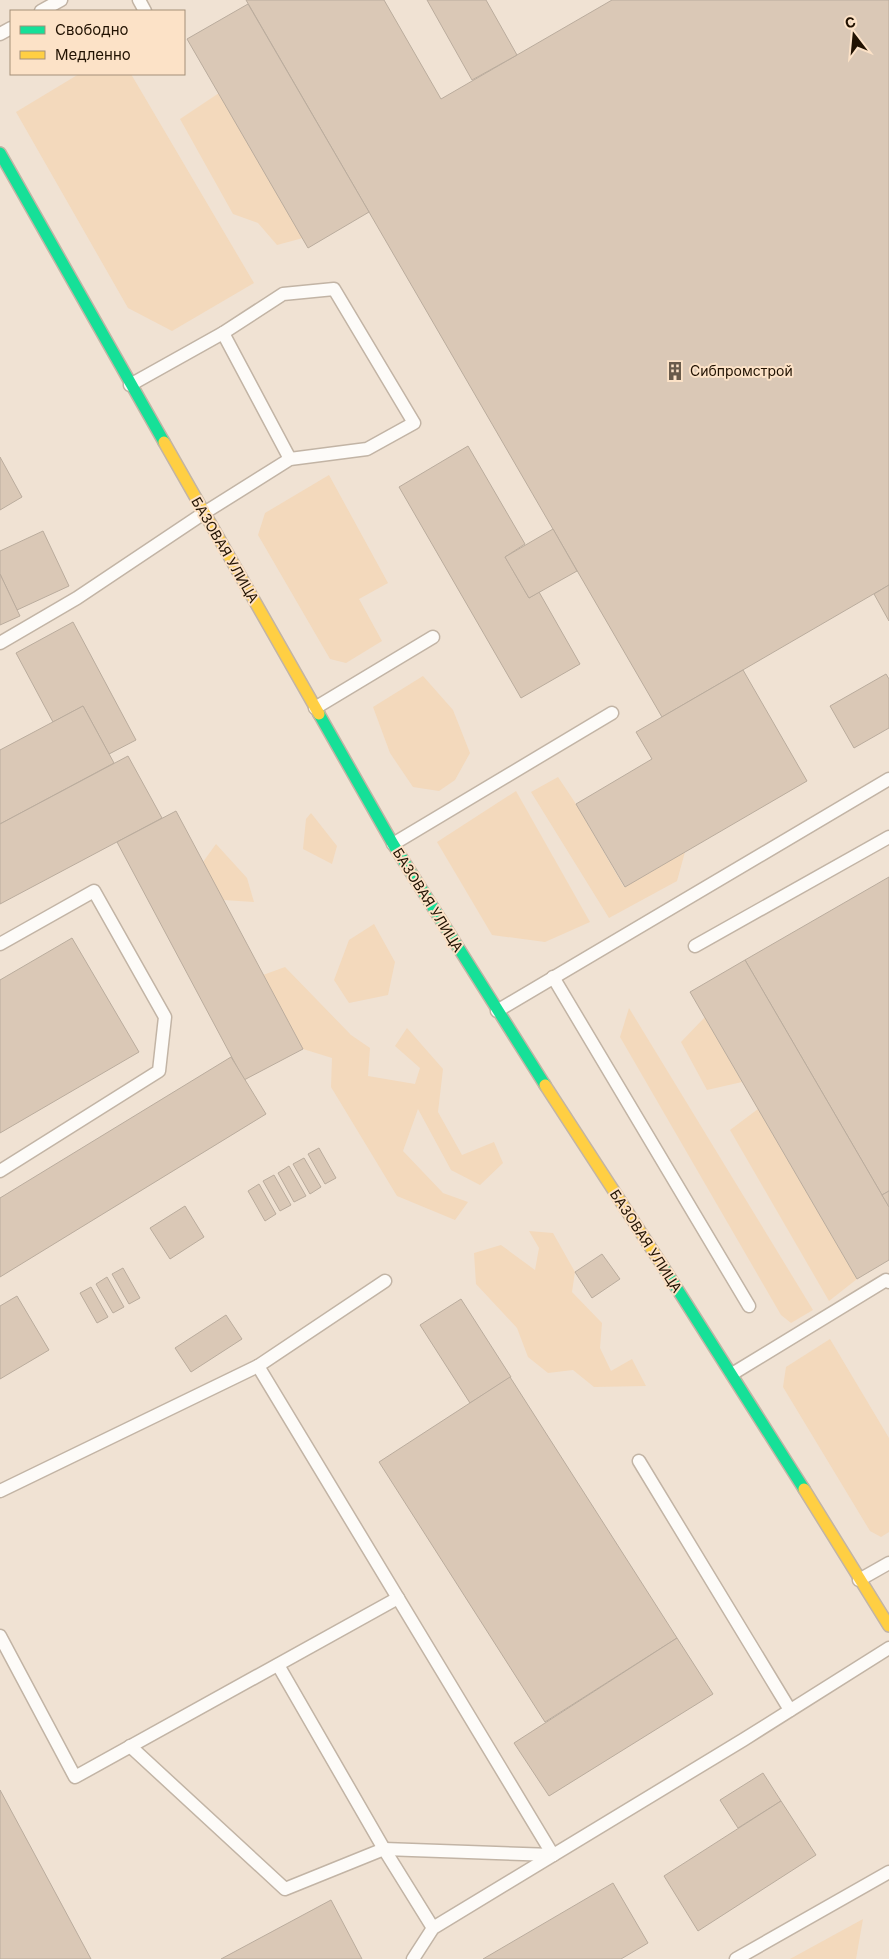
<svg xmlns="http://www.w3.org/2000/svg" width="889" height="1959" font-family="Inter,sans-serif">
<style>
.green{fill:#f3d9bc}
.building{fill:#dac8b6;stroke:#baac9d}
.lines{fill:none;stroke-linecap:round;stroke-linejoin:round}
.lane-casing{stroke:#c2b4a5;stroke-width:15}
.fast-casing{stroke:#c2b4a5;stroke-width:14}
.slow-casing{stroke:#c2b4a5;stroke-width:14}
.lane{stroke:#fdfbf8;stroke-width:12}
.fast{stroke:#16e098;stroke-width:11}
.slow{stroke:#ffcf43;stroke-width:11}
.labels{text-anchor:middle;stroke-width:4;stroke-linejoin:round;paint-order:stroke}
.poi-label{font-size:14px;fill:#211202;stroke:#fce2c7;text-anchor:start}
.street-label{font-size:14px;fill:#211202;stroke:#fce2c7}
</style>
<rect width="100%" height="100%" fill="#f0e2d3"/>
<!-- green -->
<g class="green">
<path d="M 79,74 L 131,74 L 254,283 L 172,331 L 128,308 L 16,112 Z"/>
<path d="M 219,93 L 303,238 L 277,245 L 258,223 L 233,214 L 180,119 Z"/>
<path d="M 329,475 L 388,583 L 359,599 L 382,641 L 346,663 L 330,659 L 258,535 L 265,513 Z"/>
<path d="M 423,676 L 453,710 L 470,753 L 455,780 L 439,791 L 413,787 L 390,753 L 373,707 Z"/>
<path d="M 558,777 L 576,804 L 624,887 L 685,852 L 677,881 L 609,918 L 531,792 Z"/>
<path d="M 516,791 L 590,922 L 545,942 L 492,935 L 437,842 Z"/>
<path d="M 311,813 L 337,846 L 332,864 L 303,849 L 306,819 Z"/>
<path d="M 216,844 L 247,878 L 254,902 L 223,900 L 203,862 Z"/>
<path d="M 374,924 L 395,962 L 388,995 L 349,1003 L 334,980 L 349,940 Z"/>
<path d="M 285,967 L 351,1035 L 370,1048 L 368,1076 L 415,1084 L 420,1068 L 395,1046 L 407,1028 L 443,1069 L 438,1112 L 462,1155 L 494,1142 L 503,1163 L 480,1185 L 451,1170 L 418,1109 L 403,1151 L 443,1193 L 468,1202 L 455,1220 L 397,1196 L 331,1087 L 332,1058 L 303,1049 L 263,975 Z"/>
<path d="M 629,1008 L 813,1310 L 791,1323 L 781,1315 L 620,1037 Z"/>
<path d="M 705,1017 L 742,1082 L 707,1090 L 681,1042 Z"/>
<path d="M 758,1109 L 857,1279 L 829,1301 L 730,1130 Z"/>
<path d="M 529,1231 L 553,1233 L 575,1272 L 572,1292 L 602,1323 L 600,1348 L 611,1371 L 632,1359 L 646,1386 L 594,1387 L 573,1370 L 548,1373 L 528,1357 L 517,1328 L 476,1284 L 474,1253 L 501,1245 L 535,1270 L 539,1248 Z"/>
<path d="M 830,1339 L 889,1438 L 889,1532 L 881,1537 L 870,1531 L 783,1387 L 786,1367 Z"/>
<path d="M 863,1919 L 856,1959 L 790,1959 Z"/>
</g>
<!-- building -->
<g class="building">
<path d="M 246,0 L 384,0 L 441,99 L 612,0 L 889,0 L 889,585 L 662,717 Z"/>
<path d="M 427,0 L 486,0 L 517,55 L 472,80 Z"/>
<path d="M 248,4 L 369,212 L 308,248 L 187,39 Z"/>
<path d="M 468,446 L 525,544 L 505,557 L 529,598 L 539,592 L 580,664 L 521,698 L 399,487 Z"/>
<path d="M 0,457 L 22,497 L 0,510 Z"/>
<path d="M 553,529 L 577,571 L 529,598 L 505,557 Z"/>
<path d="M 43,531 L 69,586 L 17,610 L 0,574 L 0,551 Z"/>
<path d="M 0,574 L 20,616 L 0,625 Z"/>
<path d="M 889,585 L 889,621 L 874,594 Z"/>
<path d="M 73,622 L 136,740 L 109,754 L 83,706 L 53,722 L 16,653 Z"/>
<path d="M 743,670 L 807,781 L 625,887 L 576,804 L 652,759 L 636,732 Z"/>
<path d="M 886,674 L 889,679 L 889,728 L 854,748 L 830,706 Z"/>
<path d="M 83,706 L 114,763 L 0,824 L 0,750 Z"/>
<path d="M 128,756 L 162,818 L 0,904 L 0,824 Z"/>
<path d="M 176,811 L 303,1049 L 244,1080 L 117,842 Z"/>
<path d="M 889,877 L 889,1191 L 882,1195 L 745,960 Z"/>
<path d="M 72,938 L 139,1052 L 0,1133 L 0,980 Z"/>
<path d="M 745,960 L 889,1207 L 889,1260 L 857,1279 L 690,992 Z"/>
<path d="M 231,1057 L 266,1114 L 0,1277 L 0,1198 Z"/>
<path d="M 319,1148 L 336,1178 L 325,1184 L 308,1154 Z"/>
<path d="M 304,1158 L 321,1187 L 310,1194 L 293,1164 Z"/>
<path d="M 289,1166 L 306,1196 L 294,1202 L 278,1173 Z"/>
<path d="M 274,1175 L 291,1205 L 280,1211 L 263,1181 Z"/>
<path d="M 259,1184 L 276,1214 L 265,1221 L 248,1191 Z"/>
<path d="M 889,1191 L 889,1207 L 882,1195 Z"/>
<path d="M 185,1206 L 204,1237 L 170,1259 L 150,1228 Z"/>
<path d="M 602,1254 L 620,1279 L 592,1298 L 575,1272 Z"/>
<path d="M 123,1268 L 140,1298 L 129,1304 L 112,1274 Z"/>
<path d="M 107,1277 L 124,1307 L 113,1313 L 96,1284 Z"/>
<path d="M 91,1287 L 108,1317 L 97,1323 L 80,1293 Z"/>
<path d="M 17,1296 L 49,1350 L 0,1379 L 0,1306 Z"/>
<path d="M 461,1299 L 511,1377 L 470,1403 L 420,1325 Z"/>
<path d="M 226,1315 L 242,1339 L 191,1372 L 175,1348 Z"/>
<path d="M 510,1377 L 677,1638 L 545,1722 L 379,1462 Z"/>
<path d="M 677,1638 L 713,1694 L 549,1796 L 514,1743 Z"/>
<path d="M 763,1773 L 781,1801 L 738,1828 L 720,1800 Z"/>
<path d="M 0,1790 L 91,1959 L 0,1959 Z"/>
<path d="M 781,1801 L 816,1855 L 698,1931 L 664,1876 Z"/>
<path d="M 613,1883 L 648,1943 L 621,1959 L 483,1959 Z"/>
<path d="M 331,1900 L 362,1959 L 221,1959 Z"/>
</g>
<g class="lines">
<!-- lane casing -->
<g class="lane-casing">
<g id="lane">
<path d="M 139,0 L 145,11"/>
<path d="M 41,11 L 61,0"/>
<path d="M 0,34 L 11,28"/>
<path d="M 223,333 L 290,459"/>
<path d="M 0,643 L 77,598 L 204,513 L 290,459 L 367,449 L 414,423 L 334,289 L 283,294 L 223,333 L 130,385"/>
<path d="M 315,708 L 433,637"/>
<path d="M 393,844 L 612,713"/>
<path d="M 0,944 L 94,891 L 165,1017 L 159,1071 L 0,1171"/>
<path d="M 695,946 L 889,837"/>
<path d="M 553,977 L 749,1306"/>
<path d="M 497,1011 L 889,779"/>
<path d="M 258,1366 L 553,1855"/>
<path d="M 732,1374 L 886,1280 L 889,1282"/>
<path d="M 639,1461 L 790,1710"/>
<path d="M 0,1491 L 258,1366 L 385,1281"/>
<path d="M 859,1580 L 889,1563"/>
<path d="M 0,1636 L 75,1777 L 398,1598"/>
<path d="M 278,1665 L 384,1849 L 433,1928"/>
<path d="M 130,1746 L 285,1889 L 384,1849 L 553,1855"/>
<path d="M 413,1959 L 433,1928 L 743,1740 L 889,1648"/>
<path d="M 736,1959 L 889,1872"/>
</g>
</g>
<!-- fast casing -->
<g class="fast-casing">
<g id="fast">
<path d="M 0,153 L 164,442"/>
<path d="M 319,714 L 393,844 L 545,1085"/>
<path d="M 662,1265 L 804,1489"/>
</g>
</g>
<!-- slow casing -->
<g class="slow-casing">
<g id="slow">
<path d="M 164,442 L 319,714"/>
<path d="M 545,1085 L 662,1265"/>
<path d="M 804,1489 L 889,1626"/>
</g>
</g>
<!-- lane -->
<use href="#lane" class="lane"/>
<!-- fast -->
<use href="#fast" class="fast"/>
<!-- slow -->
<use href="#slow" class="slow"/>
</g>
<!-- icons -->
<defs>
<g id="building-bare" transform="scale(1.5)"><path d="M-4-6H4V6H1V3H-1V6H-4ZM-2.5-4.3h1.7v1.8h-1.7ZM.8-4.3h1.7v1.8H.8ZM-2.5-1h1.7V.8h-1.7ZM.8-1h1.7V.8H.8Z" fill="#695b4b" stroke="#fce2c7" stroke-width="2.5" paint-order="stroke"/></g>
</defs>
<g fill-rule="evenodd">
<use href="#building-bare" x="675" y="371"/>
</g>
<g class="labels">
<!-- poi labels -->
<g class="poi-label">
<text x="690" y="376">Сибпромстрой</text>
</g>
<!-- street labels -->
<g class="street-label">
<text transform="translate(225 550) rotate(60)" y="5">БАЗОВАЯ УЛИЦА</text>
<text transform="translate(428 900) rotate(58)" y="5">БАЗОВАЯ УЛИЦА</text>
<text transform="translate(646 1241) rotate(57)" y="5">БАЗОВАЯ УЛИЦА</text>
</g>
</g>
<!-- legend -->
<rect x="10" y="10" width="175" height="65" fill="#fce2c7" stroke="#a48f78"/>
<rect x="20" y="26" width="25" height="8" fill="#16e098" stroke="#a48f78"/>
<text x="55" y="35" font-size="15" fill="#211202">Свободно</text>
<rect x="20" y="51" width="25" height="8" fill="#ffcf43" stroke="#a48f78"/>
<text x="55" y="60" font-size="15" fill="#211202">Медленно</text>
<!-- north arrow -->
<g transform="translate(854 35) rotate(344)" stroke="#fce2c7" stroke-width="4" paint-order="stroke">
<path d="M0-4L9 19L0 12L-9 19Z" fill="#211202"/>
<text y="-8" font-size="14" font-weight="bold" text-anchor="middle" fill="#211202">С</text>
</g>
</svg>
